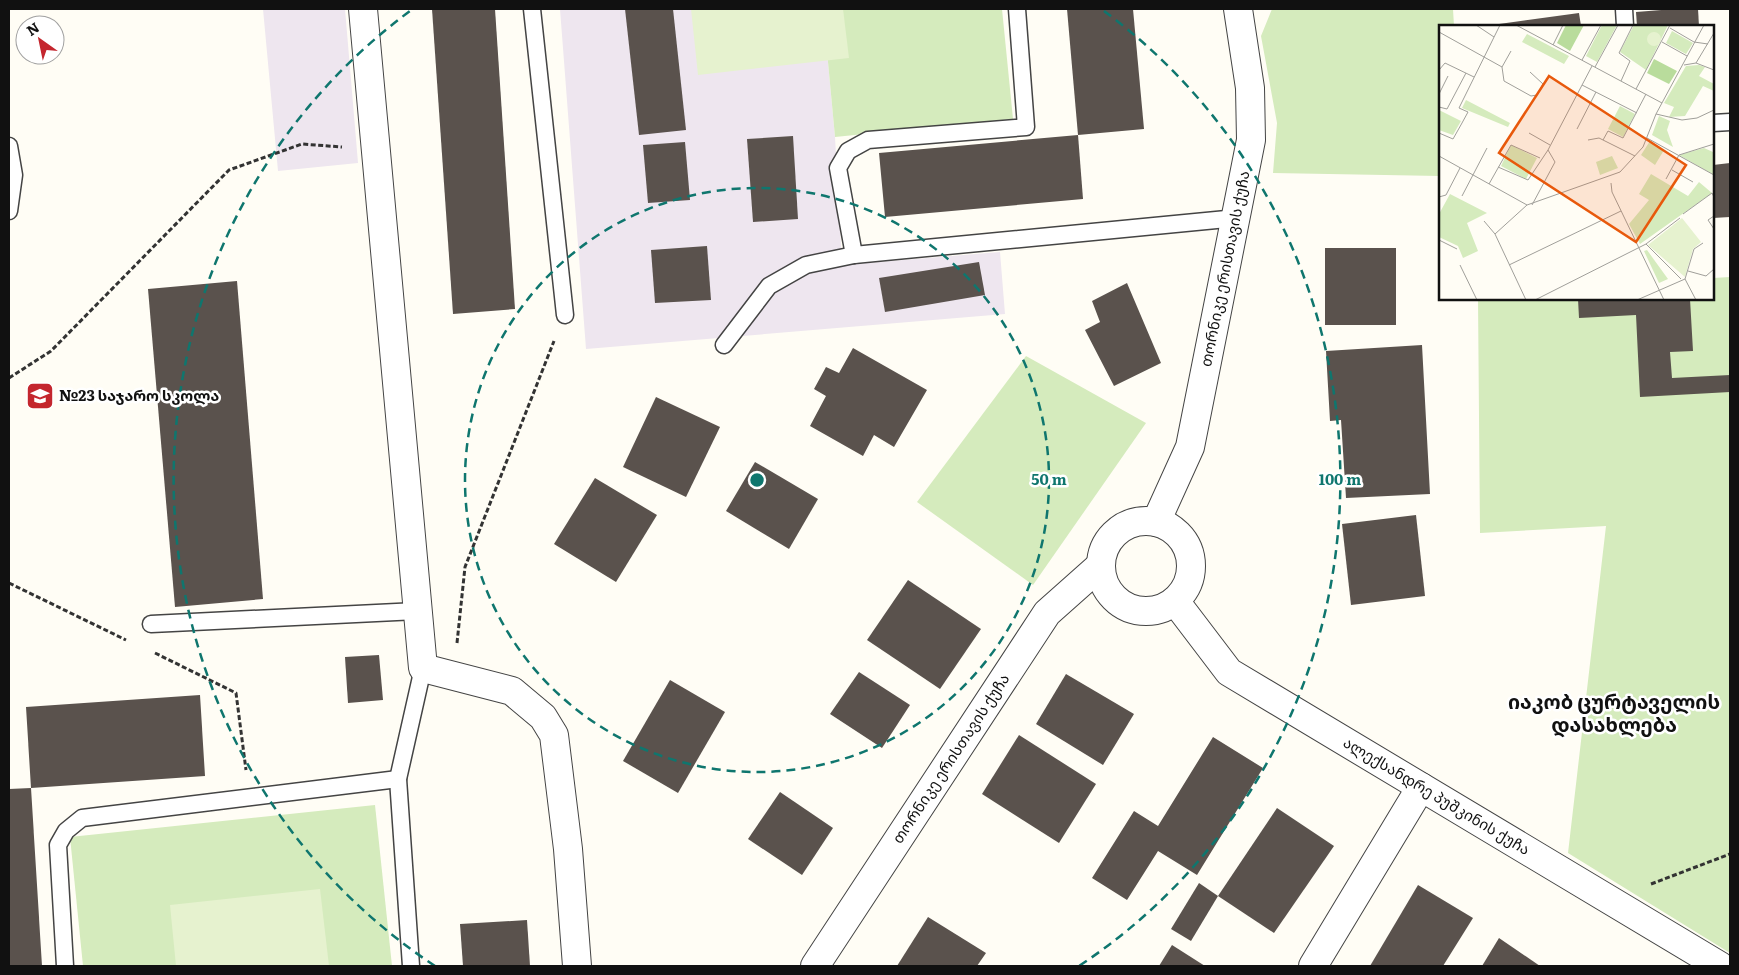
<svg xmlns="http://www.w3.org/2000/svg" width="1739" height="975" font-family="Literata,'Noto Sans Georgian',serif">
<style>
.industrial{fill:#eee6ef}
.green{fill:#d5ebbd}
.pitch{fill:#e6f2cf}
.building{fill:#5a524d}
.lines{fill:none;stroke-linecap:round;stroke-linejoin:round}
.service-casing{stroke:#444;stroke-width:19}
.minor-casing{stroke:#444;stroke-width:30}
.path{stroke:#333;stroke-width:3;stroke-dasharray:5 2.5;stroke-linecap:butt}
.service{stroke:#fff;stroke-width:16}
.minor{stroke:#fff;stroke-width:28}
.ring{fill:none;stroke:#0f766e;stroke-width:2.5;stroke-dasharray:9 6}
.labels{text-anchor:middle;stroke-width:5;stroke-linejoin:round;paint-order:stroke}
.street-label{font-size:15px;fill:#111;stroke:#fff}
.poi-label{font-size:15px;font-weight:bold;fill:#111;stroke:#fff;text-anchor:start}
.district-label{font-size:20px;font-weight:bold;fill:#111;stroke:#fff}
.inset-road{fill:none;stroke:#a09f9a;stroke-width:1}
.view{fill:#e8590c;fill-opacity:0.15;stroke:#e8590c;stroke-width:2.5}
.inset-edge{fill:none;stroke:#111;stroke-width:2.5}
.centre{fill:#0f766e;stroke:#fff;stroke-width:2.5}
.ring-label{font-size:15px;text-anchor:middle;font-weight:bold;fill:#0f766e;stroke:#fff;stroke-width:5;stroke-linejoin:round;paint-order:stroke}
</style>
<rect width="100%" height="100%" fill="#fffdf5"/>
<!-- industrial -->
<g class="industrial">
<path d="M 263,9 L 345,9 L 358,163 L 278,171 Z"/>
<path d="M 560,9 L 823,9 L 835,137 L 842,265 L 1000,252 L 1005,314 L 586,349 Z"/>
</g>
<!-- green -->
<g class="green">
<path d="M 823,9 L 1002,9 L 1013,119 L 835,137 Z"/>
<path d="M 1272,9 L 1453,9 L 1454,26 L 1440,26 L 1440,176 L 1273,173 L 1277,123 L 1261,36 Z"/>
<path d="M 1730,277 L 1730,953 L 1568,853 L 1606,526 L 1480,533 L 1478,299 L 1713,299 L 1713,278 Z"/>
<path d="M 1026,356 L 1146,423 L 1033,585 L 917,502 Z"/>
<path d="M 375,805 L 392,966 L 83,966 L 70,837 Z"/>
</g>
<!-- pitch -->
<g class="pitch">
<path d="M 691,9 L 843,9 L 849,58 L 698,75 Z"/>
<path d="M 320,889 L 329,966 L 176,966 L 170,905 Z"/>
</g>
<!-- building -->
<g class="building">
<path d="M 432,9 L 495,9 L 515,309 L 453,314 Z"/>
<path d="M 625,9 L 673,9 L 686,130 L 639,135 Z"/>
<path d="M 1067,9 L 1133,9 L 1144,129 L 1078,135 Z"/>
<path d="M 1674,9 L 1698,9 L 1699,26 L 1637,26 L 1636,12 Z"/>
<path d="M 1579,13 L 1581,26 L 1499,26 L 1499,24 Z"/>
<path d="M 1078,135 L 1083,199 L 885,217 L 879,153 Z"/>
<path d="M 793,136 L 798,219 L 753,222 L 747,139 Z"/>
<path d="M 685,142 L 690,200 L 648,203 L 643,145 Z"/>
<path d="M 1730,163 L 1730,217 L 1713,218 L 1713,165 Z"/>
<path d="M 707,246 L 711,300 L 655,303 L 651,250 Z"/>
<rect x="1325" y="248" width="71" height="77"/>
<path d="M 979,262 L 985,295 L 885,312 L 879,278 Z"/>
<path d="M 237,281 L 263,599 L 175,607 L 148,289 Z"/>
<path d="M 1127,283 L 1161,363 L 1114,386 L 1085,330 L 1100,322 L 1092,301 Z"/>
<path d="M 1578,299 L 1690,299 L 1693,351 L 1670,352 L 1672,378 L 1730,375 L 1730,392 L 1640,397 L 1636,315 L 1579,318 Z"/>
<path d="M 1422,345 L 1430,494 L 1346,498 L 1341,420 L 1330,421 L 1326,351 Z"/>
<path d="M 853,348 L 927,390 L 894,447 L 874,435 L 863,456 L 810,426 L 826,396 L 814,389 L 826,367 L 839,373 Z"/>
<path d="M 656,397 L 720,427 L 686,497 L 623,467 Z"/>
<path d="M 755,462 L 818,499 L 789,549 L 726,511 Z"/>
<path d="M 595,478 L 657,515 L 616,582 L 554,544 Z"/>
<path d="M 1416,515 L 1425,596 L 1351,605 L 1342,524 Z"/>
<path d="M 908,580 L 981,629 L 940,689 L 867,640 Z"/>
<path d="M 379,655 L 383,700 L 348,703 L 345,657 Z"/>
<path d="M 859,672 L 910,705 L 882,748 L 830,714 Z"/>
<path d="M 1066,674 L 1134,714 L 1103,765 L 1036,724 Z"/>
<path d="M 670,680 L 725,712 L 678,793 L 623,761 Z"/>
<path d="M 200,695 L 205,776 L 31,788 L 26,707 Z"/>
<path d="M 1019,735 L 1096,784 L 1059,843 L 982,794 Z"/>
<path d="M 1213,737 L 1263,768 L 1197,875 L 1158,851 L 1127,900 L 1092,878 L 1134,811 L 1158,826 Z"/>
<path d="M 31,788 L 42,966 L 9,966 L 9,789 Z"/>
<path d="M 780,792 L 833,828 L 802,875 L 748,839 Z"/>
<path d="M 1277,808 L 1334,846 L 1274,933 L 1218,896 Z"/>
<path d="M 1199,883 L 1218,896 L 1191,941 L 1171,929 Z"/>
<path d="M 1418,885 L 1473,918 L 1443,966 L 1370,966 Z"/>
<path d="M 928,917 L 986,953 L 977,966 L 897,966 Z"/>
<path d="M 527,920 L 530,966 L 463,966 L 460,924 Z"/>
<path d="M 1499,938 L 1540,966 L 1482,966 Z"/>
<path d="M 1172,945 L 1205,966 L 1159,966 Z"/>
</g>
<g class="lines">
<!-- service casing -->
<g class="service-casing">
<g id="service">
<path d="M 532,9 L 565,315"/>
<path d="M 1624,9 L 1625,26"/>
<path d="M 1713,123 L 1730,122"/>
<path d="M 9,146 L 14,175 L 9,211"/>
<path d="M 854,255 L 838,168 L 848,151 L 868,140 L 1026,127 L 1017,9"/>
<path d="M 724,345 L 769,286 L 806,265 L 854,255 L 1237,218"/>
<path d="M 151,624 L 417,611"/>
<path d="M 65,966 L 58,845 L 66,831 L 82,818 L 398,779"/>
<path d="M 411,966 L 398,779 L 423,668"/>
</g>
</g>
<!-- minor casing -->
<g class="minor-casing">
<g id="minor">
<path d="M 363,9 L 423,668 L 512,691 L 543,717 L 554,735 L 568,849 L 577,966"/>
<circle cx="1146" cy="566" r="45"/>
<path id="s1" d="M 1156,522 L 1190,447 L 1251,140 L 1250,88 L 1238,9"/>
<path id="s2" d="M 1175,601 L 1229,672 L 1720,966"/>
<path id="s3" d="M 815,966 L 1047,613 L 1101,565"/>
<path d="M 1313,966 L 1421,787"/>
</g>
</g>
<!-- path -->
<g class="path">
<path d="M 9,378 L 51,351 L 229,170 L 302,144 L 342,147"/>
<path d="M 9,583 L 126,640"/>
<path d="M 457,643 L 465,567 L 554,341"/>
<path d="M 155,653 L 236,693 L 246,770"/>
<path d="M 1651,884 L 1730,854"/>
</g>
<!-- service -->
<use href="#service" class="service"/>
<!-- minor -->
<use href="#minor" class="minor"/>
</g>
<!-- distance rings -->
<g class="ring">
<circle cx="757" cy="480" r="292"/>
<path d="M435 966A583 583 0 0 1 410 11M1104 11A583 583 0 0 1 1079 966"/>
</g>
<!-- icons -->
<defs>
<g id="school-square" transform="scale(1.4375)"><rect x="-9" y="-9" width="18" height="18" rx="4" fill="#c4262e" stroke="#fff"/><path d="M0-5L7-2L0 1L-7-2ZM-4 1L0 2.5L4 1V4Q0 6-4 4Z" fill="#fff"/></g>
</defs>
<g fill-rule="evenodd">
<use href="#school-square" x="40" y="396"/>
</g>
<g class="labels">
<!-- street labels -->
<g class="street-label">
<text dy="5" stroke="none"><textPath href="#s1" startOffset="264">თორნიკე ერისთავის ქუჩა</textPath></text>
<text dy="5" stroke="none"><textPath href="#s3" startOffset="248">თორნიკე ერისთავის ქუჩა</textPath></text>
<text dy="5" stroke="none"><textPath href="#s2" startOffset="331">ალექსანდრე პუშკინის ქუჩა</textPath></text>
</g>
<!-- poi labels -->
<g class="poi-label">
<text x="59" y="401">№23 საჯარო სკოლა</text>
</g>
<!-- district labels -->
<g class="district-label">
<text x="1614" y="709">იაკობ ცურტაველის<tspan x="1614" dy="23">დასახლება</tspan></text>
</g>
</g>
<!-- overview -->
<g transform="translate(1439 25)">
<rect width="275" height="275" fill="#fffdf5"/>
<path d="M 163,0 L 178,0 L 158,37 L 147,31 ZM 195,0 L 229,0 L 207,45 L 181,27 ZM 233,6 L 254,18 L 247,29 L 227,18 ZM 88,9 L 130,31 L 125,39 L 83,17 ZM 260,40 L 266,42 L 260,51 L 275,59 L 275,66 L 264,61 L 246,91 L 230,92 L 235,82 L 225,78 L 247,41 ZM 27,75 L 71,98 L 69,102 L 23,83 ZM 181,81 L 196,89 L 184,112 L 169,104 ZM 0,85 L 22,96 L 14,110 L 0,105 ZM 220,91 L 231,96 L 228,105 L 234,122 L 213,110 ZM 211,116 L 225,125 L 216,140 L 202,130 ZM 72,120 L 98,133 L 87,154 L 62,141 ZM 265,123 L 274,127 L 275,150 L 240,130 ZM 173,131 L 179,143 L 161,150 L 157,137 ZM 212,149 L 249,171 L 260,157 L 273,168 L 201,219 L 190,199 L 210,175 L 200,169 ZM 11,169 L 48,188 L 28,198 L 39,226 L 24,233 L 19,221 L 0,212 L 0,189 ZM 208,225 L 229,254 L 220,258 L 205,226 Z" fill="#d5ebbd"/>
<path d="M 127,0 L 145,0 L 131,26 L 118,18 ZM 215,34 L 238,46 L 230,59 L 208,48 Z" fill="#b9dc9c"/>
<path d="M208 14a7 7 0 1 1 14 0a7 7 0 1 1-14 0ZM 243,193 L 262,217 L 254,224 L 246,252 L 209,220 Z" fill="#e6f2cf"/>
<path class="inset-road" d="M 37,0 L 55,12M 77,0 L 223,78M 231,3 L 255,17 L 269,19M 0,7 L 63,42M 223,17 L 248,31M 114,20 L 124,0M 72,26 L 63,42 L 65,56 L 92,71 L 98,70 L 104,59 L 91,47M 143,35 L 162,0M 257,38 L 275,8M 245,40 L 257,38 L 275,45M 156,42 L 179,0M 0,45 L 6,38 L 35,52M 182,56 L 191,36 L 180,28 L 194,0M 143,60 L 198,88M 197,64 L 231,0M 0,69 L 9,51M 0,82 L 8,84 L 27,48M 217,89 L 243,95 L 258,93 L 275,85M 138,104 L 157,67M 0,108 L 14,114 L 23,98 L 29,87 L 20,83 L 61,0M 90,108 L 111,120M 208,113 L 275,150M 149,115 L 160,113 L 196,131M 164,115 L 169,106 L 184,113 L 207,69M 0,131 L 88,180M 59,142 L 89,155 L 109,125 L 153,41M 233,145 L 254,157M 227,154 L 240,130 L 275,119M 172,158 L 173,167 L 225,275M 50,159 L 72,120 L 101,133M 23,171 L 48,123M 0,172 L 7,170 L 21,143M 93,180 L 116,137 L 109,125M 244,189 L 273,168 L 275,172M 275,191 L 269,195 L 275,204M 45,196 L 56,209 L 87,275M 56,209 L 88,180 L 181,147 L 204,122 L 217,89 L 265,0M 0,215 L 18,224M 207,219 L 241,193M 21,240 L 38,275M 70,240 L 182,186M 249,246 L 267,251 L 275,244M 246,254 L 255,224 L 264,218M 246,254 L 257,275M 96,275 L 207,219 L 242,254M 198,275 L 246,254"/>
<path class="view" d="M 110,51 L 247,140 L 197,217 L 60,128 Z"/>
<rect width="275" height="275" class="inset-edge"/>
</g>
<circle cx="757" cy="480" r="8" class="centre"/>
<g class="ring-label">
<text x="1049" y="485">50 m</text>
<text x="1340" y="485">100 m</text>
</g>
<!-- border -->
<rect width="1739" height="975" fill="none" stroke="#111111" stroke-width="20"/>
<!-- north arrow -->
<g transform="translate(40 40) rotate(327)"><circle r="24" fill="#ffffff" stroke="#a0a0a0"/>
<path d="M0-4L9 19L0 12L-9 19Z" fill="#c4262e"/>
<text y="-8" font-size="14" font-weight="bold" text-anchor="middle" fill="#111111">N</text>
</g>
</svg>
